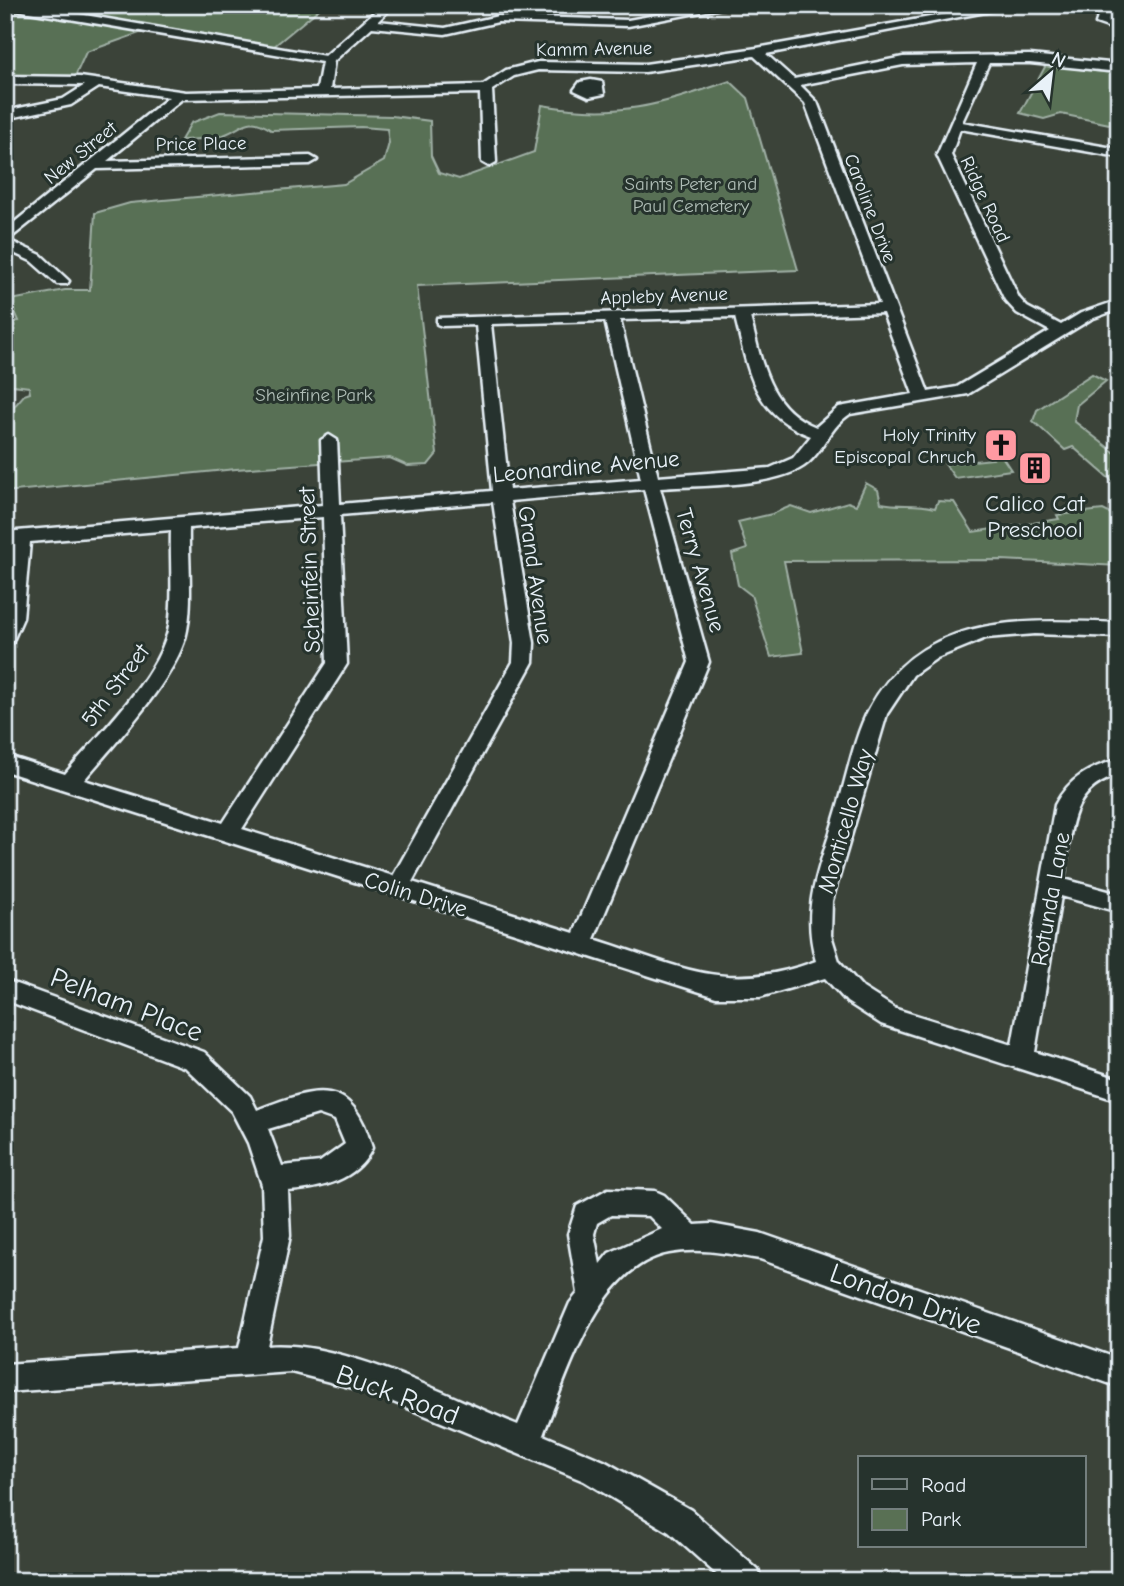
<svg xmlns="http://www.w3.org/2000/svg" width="1124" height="1586" font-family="'Comic Neue',sans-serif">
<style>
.green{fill:#597054;stroke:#a0b0a6;stroke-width:2}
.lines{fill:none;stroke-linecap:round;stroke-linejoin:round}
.minor-casing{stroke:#e8f1f8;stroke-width:5}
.minor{fill:#26332d;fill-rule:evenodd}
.labels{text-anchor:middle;stroke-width:6;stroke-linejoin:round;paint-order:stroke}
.far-street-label{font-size:19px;fill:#e8f1f8;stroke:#26332d}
.far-park-label{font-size:19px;fill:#afbdb6;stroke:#26332d}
.far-poi-label{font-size:19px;fill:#e8f1f8;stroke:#26332d;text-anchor:end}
.street-label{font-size:23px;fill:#e8f1f8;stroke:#26332d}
.poi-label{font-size:23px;fill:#e8f1f8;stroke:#26332d}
.near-street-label{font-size:28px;fill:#e8f1f8;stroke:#26332d}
</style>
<rect width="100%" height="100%" fill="#3b4339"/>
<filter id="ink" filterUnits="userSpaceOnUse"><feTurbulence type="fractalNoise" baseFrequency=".0143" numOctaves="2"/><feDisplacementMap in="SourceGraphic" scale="14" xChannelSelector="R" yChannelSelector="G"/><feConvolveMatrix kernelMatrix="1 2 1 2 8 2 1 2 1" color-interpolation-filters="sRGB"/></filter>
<g filter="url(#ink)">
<!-- green -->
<g class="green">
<path d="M 5,5 L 324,5 L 267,52 L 145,31 L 86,52 L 73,81 L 5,80 Z"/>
<path d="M 1046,65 L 1119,74 L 1119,126 L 1061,114 L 1044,119 L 1020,113 Z"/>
<path d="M 730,81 L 748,98 L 798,270 L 417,286 L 437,454 L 428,465 L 408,466 L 390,458 L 236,469 L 5,492 L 5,417 L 24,395 L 30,393 L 29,387 L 5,384 L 5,323 L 19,321 L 16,314 L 5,310 L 5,301 L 65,290 L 90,290 L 95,213 L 130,203 L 344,184 L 384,161 L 389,143 L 387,129 L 361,127 L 271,130 C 249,115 245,126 226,134 C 214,140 195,139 181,140 L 191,123 L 220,112 L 392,116 L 430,121 L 431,156 L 439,173 L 459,179 L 534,152 L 542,105 C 618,119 659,105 730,81 Z"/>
<path d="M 1092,374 L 1106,381 L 1077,405 L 1074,421 L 1119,456 L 1119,487 L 1073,447 L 1065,450 L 1033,421 L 1037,410 Z"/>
<path d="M 1001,455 L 1011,470 L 955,478 L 945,464 L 993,459 L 992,457 Z"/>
<path d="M 866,483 L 878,490 L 881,503 C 901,507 914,503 935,508 L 938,501 L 954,502 L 973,532 L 1059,519 L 1057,515 L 1103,510 L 1119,518 L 1119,566 L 1002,560 L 784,561 L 803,653 L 771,657 L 751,595 L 738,585 L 732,554 L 747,549 L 738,522 L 772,514 L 791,506 L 811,513 L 848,502 L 856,505 Z"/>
</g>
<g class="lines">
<!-- minor casing -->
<g class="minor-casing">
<g id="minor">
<path d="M 5,5 L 26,5 L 325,56 L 382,5 L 394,5 L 378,21 L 445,28 L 498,16 L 628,20 L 712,5 L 738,5 L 628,26 L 498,22 L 445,34 L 372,27 L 334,61 L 330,89 L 483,85 L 506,70 L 538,62 L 645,64 L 757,48 L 997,5 L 1022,5 L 766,54 L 794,79 L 903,57 L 1030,55 L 1119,64 L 1119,72 L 1030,63 L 989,63 L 962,122 L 1119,149 L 1119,157 L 960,129 L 951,155 L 1019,298 L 1027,307 L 1061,325 L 1081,313 L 1119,300 L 1119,309 L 1091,319 L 968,394 L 850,414 C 830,427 825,448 808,463 C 779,488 698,485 660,488 L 709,662 L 594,939 C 680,966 726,995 816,961 C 800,906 820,868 835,816 C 845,785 854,736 869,709 C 922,611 1023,620 1119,623 L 1119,637 L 1035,634 L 986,638 L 937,658 L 913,675 L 887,714 L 832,901 L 831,935 L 839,961 L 863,988 L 896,1009 L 1012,1045 L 1055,805 C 1070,777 1089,768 1119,759 L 1119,775 C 1066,790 1072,834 1064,879 L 1119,894 L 1119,912 L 1061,896 L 1035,1052 L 1119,1079 L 1119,1101 L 881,1024 L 847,1002 L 825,978 L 760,997 L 716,997 L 5,771 L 5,755 L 65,774 C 97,736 156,680 168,631 C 174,605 170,558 171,530 L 30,542 L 23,618 L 12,643 L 5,645 L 12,543 L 5,544 L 5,532 L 323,505 L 321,440 L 329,435 L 337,440 L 340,504 L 492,491 L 476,325 L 442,326 L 437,324 L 437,318 L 880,304 L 805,103 L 754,56 L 645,72 L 538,70 L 514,76 L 492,90 L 496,162 L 489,166 L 482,162 L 480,93 L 182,99 L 107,161 L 310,156 L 317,160 L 310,164 L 97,169 L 8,240 L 41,255 L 69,281 L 67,284 L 57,284 L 31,261 L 5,249 L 5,230 L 169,97 L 99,87 L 71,105 L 5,119 L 5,111 L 63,99 L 85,85 L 5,84 L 5,76 L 80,77 L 186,92 L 317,89 L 322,62 L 5,8 ZM 977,63 L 937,155 L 1005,300 L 1017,313 L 1050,331 L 957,387 L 928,392 L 817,102 L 800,85 L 903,65 ZM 883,313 L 913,394 L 839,407 L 816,427 C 767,407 762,362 750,317 ZM 735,317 C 749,372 752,413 811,436 L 793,458 L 770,468 L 658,477 L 620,320 ZM 605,321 L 641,479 L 509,490 L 491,324 ZM 644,489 L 689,662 L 574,933 L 412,882 L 533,662 L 534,643 L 510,501 ZM 493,502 L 514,643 L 513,662 L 393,876 L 242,829 L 347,664 L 340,515 ZM 323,517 L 327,663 L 223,823 L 84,780 C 115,743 179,676 187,630 C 193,600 188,559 189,528 Z"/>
<path d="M 1102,5 L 1113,6 L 1108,21 L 1119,24 L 1119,31 L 1096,23 Z"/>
<path d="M 591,80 L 602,82 L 604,94 L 589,97 L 574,90 L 580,82 Z"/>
<path d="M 5,980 L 204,1052 L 250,1096 L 257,1110 C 316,1087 352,1075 372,1148 C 358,1180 320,1189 288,1191 L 290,1236 L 267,1346 C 343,1340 447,1396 518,1425 L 570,1303 L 578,1293 L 568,1234 L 577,1206 L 608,1189 L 655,1191 L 664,1195 L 695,1225 L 711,1224 L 760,1233 L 1119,1359 L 1119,1387 L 760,1259 C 730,1254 700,1247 669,1253 C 598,1266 567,1377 543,1435 L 604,1461 L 691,1510 L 758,1570 L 762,1581 L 724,1581 L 669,1532 L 584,1481 L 369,1392 L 291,1372 L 5,1392 L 5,1364 L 239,1348 L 264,1236 L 262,1185 L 248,1143 L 232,1112 L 186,1068 L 5,1000 ZM 318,1114 L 335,1120 L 345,1144 L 320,1162 L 282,1166 L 268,1129 ZM 611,1215 L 649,1216 L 662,1229 L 609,1253 L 600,1264 L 594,1234 L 597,1223 Z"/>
</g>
</g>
<!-- minor -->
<use href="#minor" class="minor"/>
</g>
</g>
<!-- icons -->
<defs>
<g id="church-square" transform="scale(1.75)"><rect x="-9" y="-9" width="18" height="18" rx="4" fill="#ff9aa2" stroke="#26332d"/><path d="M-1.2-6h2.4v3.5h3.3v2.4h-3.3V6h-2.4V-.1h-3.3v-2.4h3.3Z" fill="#111"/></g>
<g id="building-square" transform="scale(1.75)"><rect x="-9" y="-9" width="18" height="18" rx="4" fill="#ff9aa2" stroke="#26332d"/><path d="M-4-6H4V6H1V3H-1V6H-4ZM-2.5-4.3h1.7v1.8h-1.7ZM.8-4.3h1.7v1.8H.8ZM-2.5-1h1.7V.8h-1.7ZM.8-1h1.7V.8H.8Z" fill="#111"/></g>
</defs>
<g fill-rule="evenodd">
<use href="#church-square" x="1001" y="445"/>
<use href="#building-square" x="1035" y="468"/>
</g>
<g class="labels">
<!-- far-street labels -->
<g class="far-street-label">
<text transform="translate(594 48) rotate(-1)" y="7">Kamm Avenue</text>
<text transform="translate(201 143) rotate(-1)" y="7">Price Place</text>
<text transform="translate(80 152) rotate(-39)" y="7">New Street</text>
<text transform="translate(986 199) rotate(65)" y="7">Ridge Road</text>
<text transform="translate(871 208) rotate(69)" y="7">Caroline Drive</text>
<text transform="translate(664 295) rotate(-2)" y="7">Appleby Avenue</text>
</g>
<!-- far-park labels -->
<g class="far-park-label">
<text x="691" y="190">Saints Peter and<tspan x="691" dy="22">Paul Cemetery</tspan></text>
<text x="314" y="401">Sheinfine Park</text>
</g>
<!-- far-poi labels -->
<g class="far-poi-label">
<text x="976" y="441">Holy Trinity<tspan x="976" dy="22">Episcopal Chruch</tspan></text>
</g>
<!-- street labels -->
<g class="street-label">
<text transform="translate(586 466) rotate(-5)" y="8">Leonardine Avenue</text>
<text transform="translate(309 570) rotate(-92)" y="8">Scheinfein Street</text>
<text transform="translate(701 570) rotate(74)" y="8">Terry Avenue</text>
<text transform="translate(536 575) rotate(82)" y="8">Grand Avenue</text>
<text transform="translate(115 685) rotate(-53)" y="8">5th Street</text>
<text transform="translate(845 821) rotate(-74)" y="8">Monticello Way</text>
<text transform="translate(416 894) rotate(17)" y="8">Colin Drive</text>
<text transform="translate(1050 899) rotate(-80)" y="8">Rotunda Lane</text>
</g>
<!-- poi labels -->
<g class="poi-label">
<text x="1035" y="511">Calico Cat<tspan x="1035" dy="26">Preschool</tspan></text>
</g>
<!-- near-street labels -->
<g class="near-street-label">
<text transform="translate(127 1004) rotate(21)" y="10">Pelham Place</text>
<text transform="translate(906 1298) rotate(20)" y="10">London Drive</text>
<text transform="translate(398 1394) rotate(20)" y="10">Buck Road</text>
</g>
</g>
<!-- margin -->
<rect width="1124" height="1586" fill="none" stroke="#26332d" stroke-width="28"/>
<rect x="14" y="14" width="1096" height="1558" fill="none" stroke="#e8f1f8" stroke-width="2.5" filter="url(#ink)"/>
<!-- legend -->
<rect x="858" y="1456" width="228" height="91" fill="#26332d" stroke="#747f7e" stroke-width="2"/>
<rect x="872" y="1479" width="35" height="10" fill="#26332d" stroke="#747f7e" stroke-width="2"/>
<text x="921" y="1492" font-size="21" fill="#e8f1f8">Road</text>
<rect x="872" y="1509" width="35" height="21" fill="#597054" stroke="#747f7e" stroke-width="2"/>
<text x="921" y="1526" font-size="21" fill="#e8f1f8">Park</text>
<!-- north arrow -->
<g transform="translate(1051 74) rotate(28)" stroke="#26332d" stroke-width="5" paint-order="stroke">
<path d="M0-5L12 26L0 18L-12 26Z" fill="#e8f1f8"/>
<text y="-10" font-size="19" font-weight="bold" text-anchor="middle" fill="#e8f1f8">N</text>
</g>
</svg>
